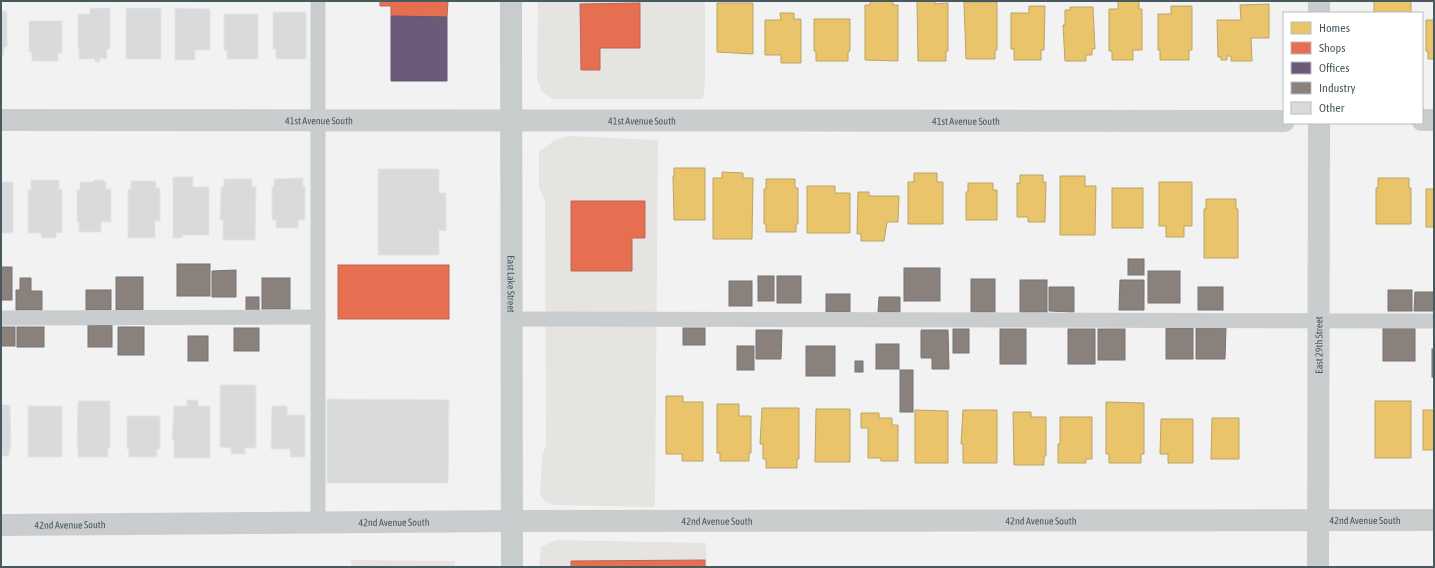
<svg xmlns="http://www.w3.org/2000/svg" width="1435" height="568" font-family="'Asap Condensed',sans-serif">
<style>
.commercial{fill:#e6e4e1}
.homes{fill:#e9c46a;stroke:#b9a467}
.shops{fill:#e76f51;stroke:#b76856}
.offices{fill:#6d597a;stroke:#625972}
.industry{fill:#8a817c;stroke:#767574}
.building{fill:#d9dadb;stroke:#e4e4e5}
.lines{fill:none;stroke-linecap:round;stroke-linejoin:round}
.lane{stroke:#c9cdce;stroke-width:15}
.street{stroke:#c9cdce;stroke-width:22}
.secondary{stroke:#cacdd0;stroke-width:22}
.primary{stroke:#c7cccd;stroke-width:22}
.labels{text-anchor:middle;stroke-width:4;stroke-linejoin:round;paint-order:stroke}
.street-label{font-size:10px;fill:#485960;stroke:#fff}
</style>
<rect width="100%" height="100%" fill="#f3f2f2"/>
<!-- commercial -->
<g class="commercial">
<path d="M 538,1 L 705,1 L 705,83 L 703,99 L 553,99 L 542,92 L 537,79 Z"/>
<path d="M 569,136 L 658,140 L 655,507 L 553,505 L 545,501 L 540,495 L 542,456 L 546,445 L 545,201 L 539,187 L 539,152 L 555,140 Z"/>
<path d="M 556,540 L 706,543 L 707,567 L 539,567 L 541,547 Z"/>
<path d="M 351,560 L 455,561 L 455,567 L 351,567 Z"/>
</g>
<!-- homes -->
<g class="homes">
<path d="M 870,1 L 893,1 L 893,5 L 898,5 L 898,61 L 865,60 L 865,5 L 870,5 Z"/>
<path d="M 917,1 L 935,1 L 935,4 L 948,3 L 948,51 L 946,51 L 946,61 L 918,61 Z"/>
<path d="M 1118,1 L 1139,1 L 1139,9 L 1142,9 L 1142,50 L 1133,50 L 1133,60 L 1112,60 L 1112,51 L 1109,51 L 1109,9 L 1118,9 Z"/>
<rect x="1374" y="1" width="37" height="12"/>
<path d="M 964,2 L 997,2 L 997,50 L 995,50 L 995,59 L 966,59 Z"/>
<path d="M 717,3 L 753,3 L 753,54 L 717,52 Z"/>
<path d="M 1269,4 L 1269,38 L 1251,38 L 1252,61 L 1231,61 L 1231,56 L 1227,56 L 1227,60 L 1221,60 L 1221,57 L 1218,57 L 1217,20 L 1241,20 L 1240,5 Z"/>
<path d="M 1029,6 L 1045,6 L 1044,50 L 1041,50 L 1041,60 L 1014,60 L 1014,49 L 1011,49 L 1011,13 L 1029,13 Z"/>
<path d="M 1171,6 L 1192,6 L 1192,50 L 1189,50 L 1189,60 L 1160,60 L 1160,50 L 1158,50 L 1158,14 L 1171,14 Z"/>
<path d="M 1070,7 L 1093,7 L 1095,49 L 1092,49 L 1092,55 L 1086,55 L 1086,61 L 1065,61 L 1063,25 L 1065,25 L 1065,10 L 1070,10 Z"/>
<path d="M 780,13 L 794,13 L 794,19 L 801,19 L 801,63 L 781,63 L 781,55 L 765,55 L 765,20 L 781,20 Z"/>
<path d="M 814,19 L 850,19 L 850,51 L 848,52 L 848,61 L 816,61 L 816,51 L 814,51 Z"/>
<path d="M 1426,20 L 1434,20 L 1434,59 L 1428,59 L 1428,51 L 1426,51 Z"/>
<path d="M 674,168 L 705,168 L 705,220 L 674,220 L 673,176 L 674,176 Z"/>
<path d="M 722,172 L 743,173 L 743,178 L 753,178 L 752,239 L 713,239 L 713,178 L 722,178 Z"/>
<path d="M 914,173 L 937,173 L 937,182 L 943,182 L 943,224 L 908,224 L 908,182 L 914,182 Z"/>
<path d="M 1020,175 L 1043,175 L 1043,182 L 1046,182 L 1045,222 L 1028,222 L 1028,217 L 1017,217 L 1017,183 L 1020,183 Z"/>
<path d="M 1060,176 L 1085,176 L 1085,186 L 1096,186 L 1095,235 L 1060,235 Z"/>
<path d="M 1378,178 L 1409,178 L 1409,188 L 1411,188 L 1411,224 L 1376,224 L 1376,188 L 1378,188 Z"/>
<path d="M 766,179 L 795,179 L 795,188 L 798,188 L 798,224 L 796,224 L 796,232 L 766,232 L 766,224 L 764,224 L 764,189 L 766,189 Z"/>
<path d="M 1159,182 L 1192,182 L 1192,226 L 1184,226 L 1184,237 L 1166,237 L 1166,226 L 1159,226 Z"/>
<path d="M 968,183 L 993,183 L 993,190 L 997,190 L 997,220 L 966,220 L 966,192 L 968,192 Z"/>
<path d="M 807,186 L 835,186 L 835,193 L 850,193 L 850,233 L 807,233 Z"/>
<rect x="1112" y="188" width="31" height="40"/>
<rect x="1426" y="189" width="8" height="38"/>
<path d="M 858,192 L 869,192 L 869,196 L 899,196 L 898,222 L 887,222 L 884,241 L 861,241 L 861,234 L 857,234 Z"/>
<path d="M 1206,199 L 1236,199 L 1236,209 L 1238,209 L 1238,258 L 1204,258 L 1204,209 L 1206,209 Z"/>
<path d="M 666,396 L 683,396 L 683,402 L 703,402 L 703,461 L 682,461 L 682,454 L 666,454 Z"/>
<rect x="1375" y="401" width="36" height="57"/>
<path d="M 1106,402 L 1144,403 L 1144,454 L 1141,454 L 1141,463 L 1109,463 L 1109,454 L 1106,454 Z"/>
<path d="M 717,404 L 739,404 L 739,416 L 751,416 L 751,453 L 749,453 L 749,461 L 720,461 L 720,453 L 717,453 Z"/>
<path d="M 762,408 L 799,408 L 799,459 L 797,459 L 797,468 L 766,468 L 766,459 L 763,459 L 763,444 L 760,444 Z"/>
<path d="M 816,409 L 850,409 L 850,462 L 815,462 Z"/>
<path d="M 915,410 L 948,411 L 948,463 L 915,463 Z"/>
<path d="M 963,410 L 997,410 L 997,463 L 963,463 L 963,444 L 961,444 Z"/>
<rect x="1423" y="410" width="11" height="40"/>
<path d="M 1013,412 L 1031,412 L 1031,417 L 1046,417 L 1046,456 L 1044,456 L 1044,465 L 1014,465 Z"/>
<path d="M 861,413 L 879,413 L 879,418 L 892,418 L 892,425 L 898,425 L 898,461 L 881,461 L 881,458 L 868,458 L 868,428 L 861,428 Z"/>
<path d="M 1060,417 L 1092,417 L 1092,459 L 1086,459 L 1086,463 L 1058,463 L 1058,444 L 1060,444 Z"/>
<path d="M 1212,418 L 1239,418 L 1239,459 L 1211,459 Z"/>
<path d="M 1161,419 L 1193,419 L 1193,463 L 1168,463 L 1168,454 L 1160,454 Z"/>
</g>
<!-- shops -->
<g class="shops">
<path d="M 380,1 L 448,1 L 447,17 L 391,16 L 391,6 L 380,6 Z"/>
<path d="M 640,3 L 640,48 L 600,48 L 600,70 L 581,70 L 580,4 Z"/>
<path d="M 571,201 L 645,201 L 645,238 L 632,238 L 632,271 L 571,271 Z"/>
<rect x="338" y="265" width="111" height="54"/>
<path d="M 705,560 L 705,567 L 571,567 L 571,561 Z"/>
</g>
<!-- offices -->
<path class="offices" d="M 391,16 L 447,17 L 447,81 L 391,81 Z"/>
<!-- industry -->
<g class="industry">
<rect x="1128" y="259" width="16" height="16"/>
<rect x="177" y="264" width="33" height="32"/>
<rect x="1" y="267" width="11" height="33"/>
<rect x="904" y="268" width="36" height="33"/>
<path d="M 236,270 L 236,297 L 212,297 L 212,271 Z"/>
<rect x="1148" y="271" width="32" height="32"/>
<rect x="758" y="276" width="16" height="25"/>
<rect x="777" y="276" width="24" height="27"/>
<rect x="116" y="277" width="27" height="33"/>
<path d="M 20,278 L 31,278 L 31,291 L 42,291 L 42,310 L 16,310 L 16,290 L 20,290 Z"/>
<rect x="262" y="278" width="28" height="31"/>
<rect x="971" y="279" width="24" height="33"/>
<rect x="1020" y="280" width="27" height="32"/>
<path d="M 1120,280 L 1144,280 L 1144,310 L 1119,310 Z"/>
<rect x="729" y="281" width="23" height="25"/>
<path d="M 1049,287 L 1074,287 L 1074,312 L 1049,311 Z"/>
<rect x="1198" y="287" width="25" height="23"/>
<rect x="86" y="290" width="25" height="20"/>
<rect x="1388" y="290" width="24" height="21"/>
<path d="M 1415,292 L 1434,292 L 1434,311 L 1414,311 Z"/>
<rect x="826" y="294" width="24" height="18"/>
<rect x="246" y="297" width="13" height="14"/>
<path d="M 879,297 L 900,297 L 900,312 L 878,312 Z"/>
<rect x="88" y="325" width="24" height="22"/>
<rect x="1" y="327" width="14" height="19"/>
<rect x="17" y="327" width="27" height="20"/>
<rect x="118" y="327" width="26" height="28"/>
<rect x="234" y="328" width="25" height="23"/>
<rect x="683" y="328" width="22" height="17"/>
<rect x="1166" y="328" width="27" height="31"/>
<path d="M 1196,328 L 1226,328 L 1225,359 L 1196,359 Z"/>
<rect x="1383" y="328" width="32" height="33"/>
<rect x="953" y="329" width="16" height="24"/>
<rect x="1000" y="329" width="26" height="35"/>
<rect x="1068" y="329" width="27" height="35"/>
<rect x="1098" y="329" width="27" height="31"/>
<path d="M 756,330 L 782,330 L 781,359 L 756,359 Z"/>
<path d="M 921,330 L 948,330 L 949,369 L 932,369 L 932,358 L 921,358 Z"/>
<rect x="188" y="336" width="20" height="25"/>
<rect x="876" y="344" width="23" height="25"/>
<rect x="737" y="346" width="17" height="24"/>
<rect x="806" y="346" width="29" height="30"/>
<rect x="1432" y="349" width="2" height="28"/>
<rect x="855" y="361" width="8" height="11"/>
<rect x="900" y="370" width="13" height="42"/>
</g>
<!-- building -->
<g class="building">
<path d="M 1,5 L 1,11 L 7,11 L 7,47 L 4,47 L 4,55 L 1,55 Z"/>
<path d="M 90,8 L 110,8 L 110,49 L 107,49 L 107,59 L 100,58 L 100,62 L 95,62 L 95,59 L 79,59 L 79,49 L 78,49 L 78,14 L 90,14 Z"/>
<rect x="126" y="8" width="35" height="51"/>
<path d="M 175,8 L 210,9 L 210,50 L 195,50 L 195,60 L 175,60 Z"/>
<path d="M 273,12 L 306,12 L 306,59 L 276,59 L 276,49 L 273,49 Z"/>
<path d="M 224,14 L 258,14 L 258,59 L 227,59 L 227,50 L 224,50 Z"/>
<path d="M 29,21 L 62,21 L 62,53 L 58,53 L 58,61 L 32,61 L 32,52 L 29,52 Z"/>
<path d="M 378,169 L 439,169 L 439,193 L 446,193 L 446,231 L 439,230 L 439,255 L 378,255 Z"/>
<path d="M 173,177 L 193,177 L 193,187 L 209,187 L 209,235 L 182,235 L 182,238 L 173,238 Z"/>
<path d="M 303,178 L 303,186 L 305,186 L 305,220 L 298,220 L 298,228 L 276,228 L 276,220 L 272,220 L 272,187 L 274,187 L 274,179 Z"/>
<path d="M 224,179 L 252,179 L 252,187 L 256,187 L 255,240 L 223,240 L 223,220 L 220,220 L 221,187 L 224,187 Z"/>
<path d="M 31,180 L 59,180 L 59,189 L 62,189 L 62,233 L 56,233 L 56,238 L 41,238 L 41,233 L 28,233 L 28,190 L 31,190 Z"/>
<path d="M 94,180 L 104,180 L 104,182 L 106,182 L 106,189 L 111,189 L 111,222 L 101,222 L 101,232 L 79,232 L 79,222 L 77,222 L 77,190 L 80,190 L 80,182 L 94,182 Z"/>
<path d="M 131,181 L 156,181 L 156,188 L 160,188 L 160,221 L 155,221 L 155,238 L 128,238 L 128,189 L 131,189 Z"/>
<rect x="1" y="182" width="12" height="51"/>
<path d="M 220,385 L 256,385 L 256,448 L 245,448 L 245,454 L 231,454 L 231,448 L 220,447 Z"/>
<path d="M 327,399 L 449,400 L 448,483 L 327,483 Z"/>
<path d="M 187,400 L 198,400 L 198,406 L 210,406 L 210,458 L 174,458 L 174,440 L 172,440 L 174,406 L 187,406 Z"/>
<path d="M 78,401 L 110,401 L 110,448 L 108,448 L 108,457 L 78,457 L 78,449 L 77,449 Z"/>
<path d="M 1,405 L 10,405 L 11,449 L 9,449 L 9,456 L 1,456 Z"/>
<rect x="28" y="406" width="34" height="51"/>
<path d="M 272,406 L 287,406 L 287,415 L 305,415 L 305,457 L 290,457 L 290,449 L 271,449 Z"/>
<path d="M 127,416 L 160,416 L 160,449 L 157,449 L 157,457 L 129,457 L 129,449 L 127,449 Z"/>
</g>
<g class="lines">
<!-- lane -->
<g class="lane">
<path d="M 1,318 L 318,317"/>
<path d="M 511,319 L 1434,321"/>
<path d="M 318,522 L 318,1"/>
</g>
<!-- street -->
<g class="street">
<path d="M 1319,1 L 1319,13"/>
<path id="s1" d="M 1,120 L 1284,121"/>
<path d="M 1422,120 L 1434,120"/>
<path id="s2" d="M 512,521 L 1434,520"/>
<path id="s3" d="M 1318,567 L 1319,123"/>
</g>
<!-- secondary -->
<path class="secondary" id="s4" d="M 1,525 L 512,521"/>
<!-- primary -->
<path class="primary" id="s5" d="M 511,1 L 512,567"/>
</g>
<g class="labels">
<!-- street labels -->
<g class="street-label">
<text dy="4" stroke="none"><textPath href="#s1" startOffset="318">41st Avenue South</textPath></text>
<text dy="4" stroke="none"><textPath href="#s1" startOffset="641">41st Avenue South</textPath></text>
<text dy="4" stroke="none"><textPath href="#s1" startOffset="965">41st Avenue South</textPath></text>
<text dy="4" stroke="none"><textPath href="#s5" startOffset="283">East Lake Street</textPath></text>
<text dy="4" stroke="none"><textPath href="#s3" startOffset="222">East 29th Street</textPath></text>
<text dy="4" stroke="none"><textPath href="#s2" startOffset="205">42nd Avenue South</textPath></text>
<text dy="4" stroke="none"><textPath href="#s2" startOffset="529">42nd Avenue South</textPath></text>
<text dy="4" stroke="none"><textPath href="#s2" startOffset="853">42nd Avenue South</textPath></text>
<text dy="4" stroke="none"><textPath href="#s4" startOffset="393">42nd Avenue South</textPath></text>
<text dy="4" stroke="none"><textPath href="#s4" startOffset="69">42nd Avenue South</textPath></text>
</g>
</g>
<!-- border -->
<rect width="1435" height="568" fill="none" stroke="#485960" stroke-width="4"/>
<!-- legend -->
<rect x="1283" y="12" width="140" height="112" fill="#ffffff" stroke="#b6bdbf"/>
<rect x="1291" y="22" width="20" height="12" fill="#e9c46a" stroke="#b6bdbf"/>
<text x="1319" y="32" font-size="12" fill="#485960">Homes</text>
<rect x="1291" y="42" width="20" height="12" fill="#e76f51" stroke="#b6bdbf"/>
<text x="1319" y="52" font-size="12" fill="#485960">Shops</text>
<rect x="1291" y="62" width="20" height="12" fill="#6d597a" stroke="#b6bdbf"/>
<text x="1319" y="72" font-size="12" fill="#485960">Offices</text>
<rect x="1291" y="82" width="20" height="12" fill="#8a817c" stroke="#b6bdbf"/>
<text x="1319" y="92" font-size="12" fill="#485960">Industry</text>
<rect x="1291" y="102" width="20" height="12" fill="#d9dadb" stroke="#b6bdbf"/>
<text x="1319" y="112" font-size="12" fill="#485960">Other</text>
</svg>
